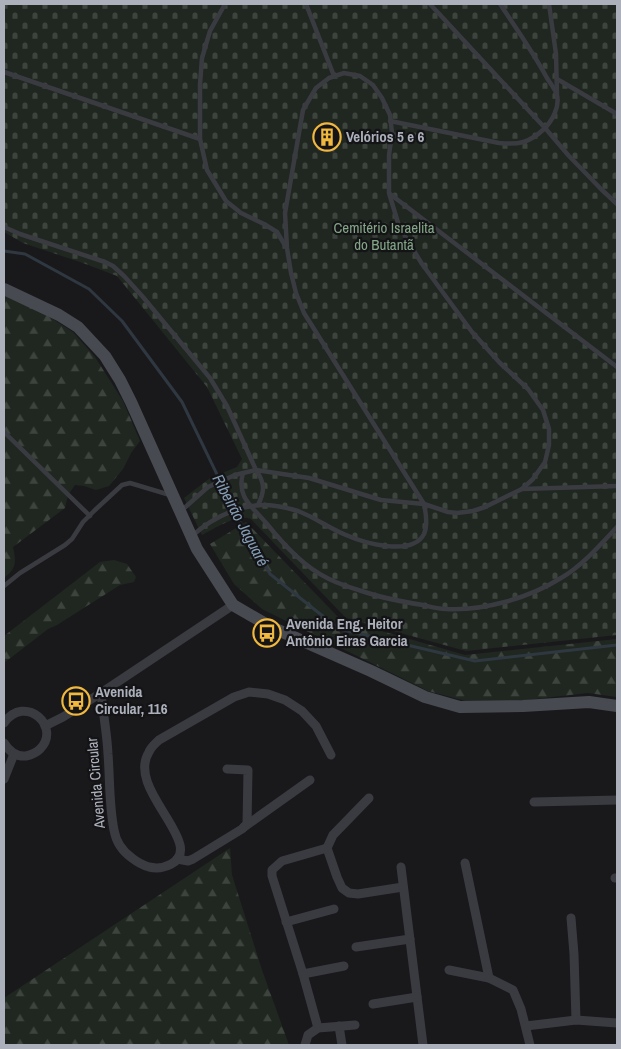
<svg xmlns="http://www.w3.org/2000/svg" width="621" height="1049" font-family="'Archivo Narrow',sans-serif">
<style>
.forest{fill:url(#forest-firs)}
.cemetery{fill:url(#cemetery-stones)}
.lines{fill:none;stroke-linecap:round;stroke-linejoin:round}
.stream{stroke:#2f3840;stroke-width:3}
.building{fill:url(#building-hatch);stroke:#343338}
.service{stroke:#3a3b41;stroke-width:4.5}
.minor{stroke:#3a3b41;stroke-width:9}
.secondary{stroke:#484a51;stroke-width:12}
.labels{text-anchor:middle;stroke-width:4.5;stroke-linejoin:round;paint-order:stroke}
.poi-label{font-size:15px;font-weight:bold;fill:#acb0bb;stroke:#141417;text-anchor:start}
.park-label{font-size:15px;fill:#83a686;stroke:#141417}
.street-label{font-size:15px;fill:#acb0bb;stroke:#141417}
.water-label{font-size:16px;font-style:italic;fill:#849db5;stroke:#141417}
</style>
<defs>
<pattern id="forest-firs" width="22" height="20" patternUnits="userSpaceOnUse" patternTransform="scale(1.25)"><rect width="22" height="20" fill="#1f2720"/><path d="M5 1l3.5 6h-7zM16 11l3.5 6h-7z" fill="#3d443e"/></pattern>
<pattern id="cemetery-stones" width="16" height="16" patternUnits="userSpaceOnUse" patternTransform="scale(1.25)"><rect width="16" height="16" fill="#1f2720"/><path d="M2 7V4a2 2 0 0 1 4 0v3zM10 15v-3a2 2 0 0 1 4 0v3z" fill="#3d443e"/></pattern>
<pattern id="building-hatch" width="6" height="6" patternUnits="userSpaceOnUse" patternTransform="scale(1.25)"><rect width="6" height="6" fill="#434449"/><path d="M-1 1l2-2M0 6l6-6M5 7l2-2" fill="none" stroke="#5b5c61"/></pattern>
</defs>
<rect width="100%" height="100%" fill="#19191c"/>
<!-- forest -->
<g class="forest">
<path d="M 4,294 L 40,311 L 73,332 L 95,357 L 123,401 L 140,441 L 131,453 L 123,469 L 109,486 L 96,490 L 84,486 L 75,485 L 68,495 L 65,508 L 13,547 C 16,562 17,568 4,578 Z"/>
<path d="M 246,522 L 340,619 L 465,655 L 617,639 L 617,697 L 588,693 L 481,705 L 428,691 L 262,609 L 234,584 L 210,544 Z"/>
<path d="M 114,560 L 127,564 L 136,577 L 134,582 L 120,585 L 57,625 L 48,629 L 4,663 L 4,636 L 100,562 Z"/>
<path d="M 230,848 L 232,875 L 262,970 L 289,1045 L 4,1045 L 4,998 Z"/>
</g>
<!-- cemetery -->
<path class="cemetery" d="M 4,4 L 617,4 L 617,635 L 466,651 L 346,618 L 251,519 C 237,513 214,529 202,535 L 184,498 L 210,478 L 237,467 L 242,459 L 207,387 L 117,276 L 83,263 L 23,243 L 4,232 Z"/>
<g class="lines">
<!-- stream -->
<path class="stream" d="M 4,251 L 25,254 L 89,289 L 122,321 L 182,402 L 240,522 L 270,574 L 339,629 L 475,661 L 617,645"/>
</g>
<!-- building -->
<path class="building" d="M 321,123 L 336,124 L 334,152 L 318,150 Z"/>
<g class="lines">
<!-- service -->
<g class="service">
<path d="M 225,4 L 210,31 L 202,58 L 200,84 L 200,139 L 207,170 L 226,201 L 241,213 L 264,224 L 277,232 L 286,247"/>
<path d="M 306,4 L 334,76"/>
<path d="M 430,4 L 545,128 L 569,156 L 601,189 L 617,204"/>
<path d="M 549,4 L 556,54 L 557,94"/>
<path d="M 4,72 L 200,139"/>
<path d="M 557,79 L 617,114"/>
<path d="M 390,121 L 499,143 C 519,145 529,143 544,129 C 552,121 560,107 557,95 C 555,89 550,83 547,78 C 533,52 516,28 500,4"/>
<path d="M 390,194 L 617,367"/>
<path d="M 4,227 L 20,234 L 105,262 L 113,266 L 124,276 L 143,297 L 210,378 L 227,406 L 256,470 C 265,483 265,491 258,505"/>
<path d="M 4,432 L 90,516"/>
<path d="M 243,473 C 236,498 253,507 267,524 C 284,545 304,567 329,579 C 341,585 355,589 368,593 C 386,599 404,602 423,605 C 431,607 438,609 446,609 C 484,611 529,598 561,578 C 582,566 601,544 617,527"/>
<path d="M 522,489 L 617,486"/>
<path d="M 181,511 L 208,487 L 235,475 L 256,470 L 309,478 L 381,500 L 424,504 L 448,512 L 457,513 L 473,511 L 485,507 L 522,489 L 533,479 L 545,462 L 549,445 L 549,429 L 543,410 L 528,389 L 500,363 L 472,332 L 422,264 L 399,226 L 389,193 L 389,155 L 392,133 L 390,115 L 382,98 L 373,85 L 360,76 L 344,73 L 329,78 L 316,88 L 303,110 L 285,213 L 287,248 L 291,273 L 296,293 L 304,313 L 424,504 C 426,513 428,525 424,534 C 412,557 364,543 346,535 C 329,528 314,517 298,511 C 291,509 283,507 276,506 C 246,501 214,516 192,536"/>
<path d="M 4,586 L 20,573 L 65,545 L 72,539 L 83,522 L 94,511 L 122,485 L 130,483 L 170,495"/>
</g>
<!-- minor -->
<g class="minor">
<path d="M 101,693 C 103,713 107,733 108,754 C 110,779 109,805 114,830 C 116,842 122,851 132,858 C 137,862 142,865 149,867 C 162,870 184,864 180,845 C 174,818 131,781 149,752 C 151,747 155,744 159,740 L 234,697 L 249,692 L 268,694 L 285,700 L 302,711 L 316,726 L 331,755"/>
<path d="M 4,723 C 25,693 62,727 40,749 C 36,753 31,755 26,756 C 16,757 9,751 4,743"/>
<path d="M 45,726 L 63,717 L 101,693 L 233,605"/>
<path d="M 4,779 L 14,754"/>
<path d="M 369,798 L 333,835 L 327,848 L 337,877 L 342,888 L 349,893 L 358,894 L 403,887"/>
<path d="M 534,802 L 617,800"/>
<path d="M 244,827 L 310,780"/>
<path d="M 177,859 L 188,861 L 193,859 L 242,829 L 247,824 L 248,770 L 227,769"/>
<path d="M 465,863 L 489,978"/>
<path d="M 401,867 L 423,1045"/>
<path d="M 615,878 L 617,878"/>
<path d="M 571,918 L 574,954 L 576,1020"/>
<path d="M 286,922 L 334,909"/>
<path d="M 356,947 L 410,939"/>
<path d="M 449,970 L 489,978 L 513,990 L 521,1009 L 530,1045"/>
<path d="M 303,974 L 344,966"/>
<path d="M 373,1004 L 417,997"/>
<path d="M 339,1026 L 342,1045"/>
<path d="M 526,1026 L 576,1020 L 617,1023"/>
<path d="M 318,1028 L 303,974 L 272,876 L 272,870 L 282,861 L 327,848"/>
<path d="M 305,1045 L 308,1035 L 318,1028 L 355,1025"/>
</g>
<!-- secondary -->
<path class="secondary" d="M 4,289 L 59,315 L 78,327 L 105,356 L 120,380 L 131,402 L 197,549 L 233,605 L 271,627 L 371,671 L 425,697 L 460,707 L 523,706 L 589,702 L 617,706"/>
</g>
<!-- icons -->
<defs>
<g id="building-ring" transform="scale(1.4375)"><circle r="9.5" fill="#141417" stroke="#f0b83d" stroke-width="1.5"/><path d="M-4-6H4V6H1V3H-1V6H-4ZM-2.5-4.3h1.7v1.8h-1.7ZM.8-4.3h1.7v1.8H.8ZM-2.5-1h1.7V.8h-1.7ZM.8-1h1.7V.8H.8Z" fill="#f0b83d"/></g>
<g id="bus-ring" transform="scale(1.4375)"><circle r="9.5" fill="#141417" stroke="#f0b83d" stroke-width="1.5"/><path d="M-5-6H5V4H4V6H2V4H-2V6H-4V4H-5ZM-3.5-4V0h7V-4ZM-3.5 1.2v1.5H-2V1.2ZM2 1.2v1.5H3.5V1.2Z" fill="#f0b83d"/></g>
</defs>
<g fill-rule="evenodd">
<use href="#building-ring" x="327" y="137"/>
<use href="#bus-ring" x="267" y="633"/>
<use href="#bus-ring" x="76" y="701"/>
</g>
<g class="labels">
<!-- poi labels -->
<g class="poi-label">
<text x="346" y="142">Velórios 5 e 6</text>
<text x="286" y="629">Avenida Eng. Heitor<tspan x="286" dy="17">Antônio Eiras Garcia</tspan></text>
<text x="95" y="697">Avenida<tspan x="95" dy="17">Circular, 116</tspan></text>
</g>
<!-- park labels -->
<g class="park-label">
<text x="384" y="233">Cemitério Israelita<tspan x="384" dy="17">do Butantã</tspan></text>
</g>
<!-- street labels -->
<g class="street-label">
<text transform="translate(96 783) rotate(-95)" y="5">Avenida Circular</text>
</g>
<!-- water labels -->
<g class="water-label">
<text transform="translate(241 520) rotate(62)" y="6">Ribeirão Jaguaré</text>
</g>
</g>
<!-- border -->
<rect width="621" height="1049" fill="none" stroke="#acb0bb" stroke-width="10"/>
</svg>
